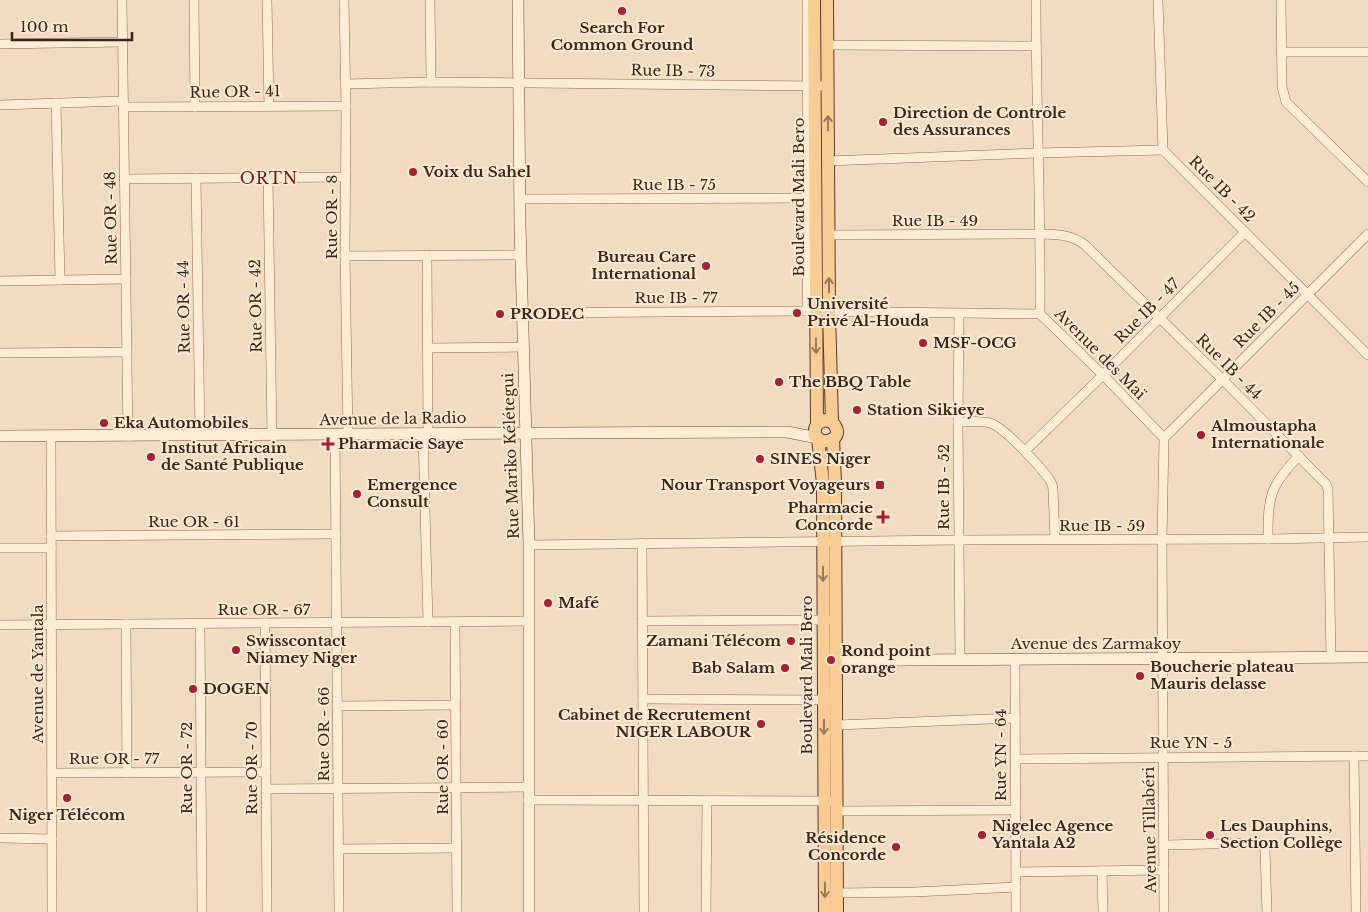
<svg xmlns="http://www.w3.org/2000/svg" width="1368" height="912" font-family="'Libre Baskerville',serif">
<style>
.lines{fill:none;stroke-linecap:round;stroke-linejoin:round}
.street-casing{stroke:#8e6c57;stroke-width:10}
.secondary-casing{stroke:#6f4d3a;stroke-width:12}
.primary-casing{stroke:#5b3b2b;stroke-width:14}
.street{stroke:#fcebd5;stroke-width:9}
.secondary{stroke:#fcebd5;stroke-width:11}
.primary{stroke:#f9cc95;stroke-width:12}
.oneway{stroke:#9a7a58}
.poi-dot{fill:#a22134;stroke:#f9e8d1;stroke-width:2}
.labels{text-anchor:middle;stroke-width:4;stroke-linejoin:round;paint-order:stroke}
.poi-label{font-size:15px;font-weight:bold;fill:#3c271c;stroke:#f9e8d1;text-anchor:start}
.street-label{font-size:15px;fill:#3c271c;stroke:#f9e8d1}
.neighbourhood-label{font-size:16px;letter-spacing:1px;fill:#6d1d17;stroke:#f9e8d1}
</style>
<rect width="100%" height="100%" fill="#f2dcc1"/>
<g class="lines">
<!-- street casing -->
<g class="street-casing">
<g id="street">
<path d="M 122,0 L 128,436"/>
<path d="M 194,0 L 195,107"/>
<path d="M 267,0 L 269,106"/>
<path d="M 344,0 L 346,106 L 345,256 L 348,435"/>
<path d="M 430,0 L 431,82"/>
<path d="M 807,0 L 808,198 L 807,311"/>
<path d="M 1036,0 C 1036,105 1041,209 1040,314 L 1103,375 L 1164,438 L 1162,539 L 1164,912"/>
<path d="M 1158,0 L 1163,150 L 1368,355"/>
<path d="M 1281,0 L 1282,87 L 1286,102 L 1368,182"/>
<path d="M 0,44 L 122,42"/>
<path d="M 827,45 L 1036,46"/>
<path d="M 1281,52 L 1368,52"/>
<path d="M 346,84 L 431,82 L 820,86"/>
<path d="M 56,103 L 60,280"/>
<path d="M 0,105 L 123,101"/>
<path d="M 123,107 L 346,106"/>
<path d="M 828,161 L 1038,153 L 1163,150"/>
<path d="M 196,178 L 200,435"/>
<path d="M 268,178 L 272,435"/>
<path d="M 124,179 L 346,177"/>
<path d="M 520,199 L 812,198"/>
<path d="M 829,235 L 1041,234 C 1058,235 1071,234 1085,245 L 1222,379 L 1326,484 L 1328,489 L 1331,658"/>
<path d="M 427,255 L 428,434"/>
<path d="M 345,256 L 521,255"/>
<path d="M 0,281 L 126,279"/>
<path d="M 523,313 L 807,311 L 1040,314"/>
<path d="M 959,314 L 958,422 L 960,659"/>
<path d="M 428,348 L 523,347"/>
<path d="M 0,353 L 127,352"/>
<path d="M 958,422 C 968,422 983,420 993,424 C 1006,430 1044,470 1051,482 C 1052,484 1053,488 1053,490 L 1055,539"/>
<path d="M 423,434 L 428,622"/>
<path d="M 335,435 L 339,912"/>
<path d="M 51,436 L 52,912"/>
<path d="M 1164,438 L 1368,234"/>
<path d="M 1025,451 L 1103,375 L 1245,232"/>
<path d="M 51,536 L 336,534"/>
<path d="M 1268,539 C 1268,498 1269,486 1299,456"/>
<path d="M 642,543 L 644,912"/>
<path d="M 529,545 L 958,540 L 1268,539 L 1368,537"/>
<path d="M 0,548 L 51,548"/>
<path d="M 642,621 L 827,620"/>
<path d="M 455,622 L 457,912"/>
<path d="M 265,623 L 267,912"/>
<path d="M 126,624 L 127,773"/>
<path d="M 200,624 L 202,912"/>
<path d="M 0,625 L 529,621"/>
<path d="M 1015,659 L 1016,912"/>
<path d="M 643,699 L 828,700"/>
<path d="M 337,706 L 456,705"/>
<path d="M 837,725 L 1015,718"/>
<path d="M 1354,756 L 1356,912"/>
<path d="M 1015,759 L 1368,756"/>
<path d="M 52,773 L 266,772"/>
<path d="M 266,789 L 528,787"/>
<path d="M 528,800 L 830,801"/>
<path d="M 838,811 L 1015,810"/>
<path d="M 0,838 L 52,839"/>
<path d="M 1164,845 L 1258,843 L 1262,845 L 1265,850 L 1267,912"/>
<path d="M 338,849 L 457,848"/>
<path d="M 1102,871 L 1103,912"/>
<path d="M 1016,872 L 1164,870"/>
<path d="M 837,893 L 915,892 L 1016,887"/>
<path d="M 706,912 L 707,801"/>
</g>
</g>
<!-- secondary casing -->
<g class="secondary-casing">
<g id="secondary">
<path d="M 518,0 L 520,225 L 529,545 L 529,912"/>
<path d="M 0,436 C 262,435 525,432 787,432 L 818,438"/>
<path d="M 827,661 L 912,660 L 1368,657"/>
</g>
</g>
<!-- primary casing -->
<g class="primary-casing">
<g id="primary">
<path d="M 814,0 L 817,424 C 804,450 852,444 832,422 L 824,420 L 817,424"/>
<path d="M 827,0 L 829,312 L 832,422"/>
<path d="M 818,438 L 823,483 L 825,912"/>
<path d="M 833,439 L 835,482 L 837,912"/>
</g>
</g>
<!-- street -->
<use href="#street" class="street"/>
<!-- secondary -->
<use href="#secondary" class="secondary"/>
<!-- primary -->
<use href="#primary" class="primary"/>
</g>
<!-- one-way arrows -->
<defs><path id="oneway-shaft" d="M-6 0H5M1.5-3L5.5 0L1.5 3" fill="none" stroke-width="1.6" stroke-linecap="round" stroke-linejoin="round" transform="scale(1.25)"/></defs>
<g class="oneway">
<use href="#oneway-shaft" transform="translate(828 123) rotate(-90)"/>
<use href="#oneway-shaft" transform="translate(829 285) rotate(-90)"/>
<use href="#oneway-shaft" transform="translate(816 346) rotate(89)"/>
<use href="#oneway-shaft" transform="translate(823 574) rotate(90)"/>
<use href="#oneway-shaft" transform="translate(824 727) rotate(90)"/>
<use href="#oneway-shaft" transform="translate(825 890) rotate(90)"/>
</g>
<!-- markers -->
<g class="poi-dot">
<circle cx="622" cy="11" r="5"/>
<circle cx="883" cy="122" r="5"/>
<circle cx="413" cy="172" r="5"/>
<circle cx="706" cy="266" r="5"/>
<circle cx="797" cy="313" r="5"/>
<circle cx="500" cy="314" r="5"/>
<circle cx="923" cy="343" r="5"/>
<circle cx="779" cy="382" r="5"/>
<circle cx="857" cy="410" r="5"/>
<circle cx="104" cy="423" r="5"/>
<circle cx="1201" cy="435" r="5"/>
<path d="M325.5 436.5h5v5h5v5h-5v5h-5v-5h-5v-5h5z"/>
<circle cx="151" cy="457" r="5"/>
<circle cx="760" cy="459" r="5"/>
<rect x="875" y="480" width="10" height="10" rx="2.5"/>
<circle cx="357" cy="494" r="5"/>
<path d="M880.5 509.5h5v5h5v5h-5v5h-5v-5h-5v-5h5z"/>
<circle cx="548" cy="603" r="5"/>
<circle cx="791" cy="641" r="5"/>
<circle cx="236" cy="650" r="5"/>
<circle cx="831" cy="660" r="5"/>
<circle cx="785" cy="668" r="5"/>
<circle cx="1140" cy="676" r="5"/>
<circle cx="193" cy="689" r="5"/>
<circle cx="761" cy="724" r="5"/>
<circle cx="67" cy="798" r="5"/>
<circle cx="982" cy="835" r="5"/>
<circle cx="1210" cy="835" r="5"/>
<circle cx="896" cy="847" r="5"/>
</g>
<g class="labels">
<!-- poi labels -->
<g class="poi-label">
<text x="622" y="33" text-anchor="middle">Search For<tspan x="622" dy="17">Common Ground</tspan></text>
<text x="893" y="118">Direction de Contrôle<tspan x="893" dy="17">des Assurances</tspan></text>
<text x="423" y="177">Voix du Sahel</text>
<text x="696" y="262" text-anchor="end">Bureau Care<tspan x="696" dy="17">International</tspan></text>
<text x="807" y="309">Université<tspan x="807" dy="17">Privé Al-Houda</tspan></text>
<text x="510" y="319">PRODEC</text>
<text x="933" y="348">MSF-OCG</text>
<text x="789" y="387">The BBQ Table</text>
<text x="867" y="415">Station Sikieye</text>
<text x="114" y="428">Eka Automobiles</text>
<text x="1211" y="431">Almoustapha<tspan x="1211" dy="17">Internationale</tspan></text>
<text x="338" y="449">Pharmacie Saye</text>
<text x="161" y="453">Institut Africain<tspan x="161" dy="17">de Santé Publique</tspan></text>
<text x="770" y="464">SINES Niger</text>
<text x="367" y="490">Emergence<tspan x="367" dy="17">Consult</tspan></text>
<text x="870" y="490" text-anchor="end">Nour Transport Voyageurs</text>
<text x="873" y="513" text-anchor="end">Pharmacie<tspan x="873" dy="17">Concorde</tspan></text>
<text x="558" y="608">Mafé</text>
<text x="246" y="646">Swisscontact<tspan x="246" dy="17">Niamey Niger</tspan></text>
<text x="781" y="646" text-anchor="end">Zamani Télécom</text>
<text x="841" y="656">Rond point<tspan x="841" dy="17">orange</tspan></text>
<text x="1150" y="672">Boucherie plateau<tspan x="1150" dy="17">Mauris delasse</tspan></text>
<text x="775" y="673" text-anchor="end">Bab Salam</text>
<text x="203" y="694">DOGEN</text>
<text x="751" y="720" text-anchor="end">Cabinet de Recrutement<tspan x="751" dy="17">NIGER LABOUR</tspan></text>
<text x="67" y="820" text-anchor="middle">Niger Télécom</text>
<text x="992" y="831">Nigelec Agence<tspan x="992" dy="17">Yantala A2</tspan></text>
<text x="1220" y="831">Les Dauphins,<tspan x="1220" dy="17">Section Collège</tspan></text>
<text x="886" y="843" text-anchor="end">Résidence<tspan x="886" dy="17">Concorde</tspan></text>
</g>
<!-- street labels -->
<g class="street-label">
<text transform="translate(673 71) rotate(1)" y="5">Rue IB - 73</text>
<text transform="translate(235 92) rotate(-1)" y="5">Rue OR - 41</text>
<text x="674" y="190">Rue IB - 75</text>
<text transform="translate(1222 189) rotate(45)" y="5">Rue IB - 42</text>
<text transform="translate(799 197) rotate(-90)" y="5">Boulevard Mali Bero</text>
<text transform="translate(332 217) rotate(-90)" y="5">Rue OR - 8</text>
<text transform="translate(111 218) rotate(-91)" y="5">Rue OR - 48</text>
<text x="935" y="226">Rue IB - 49</text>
<text x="676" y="303">Rue IB - 77</text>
<text transform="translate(256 306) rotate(-91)" y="5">Rue OR - 42</text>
<text transform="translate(184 307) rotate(-91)" y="5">Rue OR - 44</text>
<text transform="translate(1147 311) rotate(-45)" y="5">Rue IB - 47</text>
<text transform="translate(1267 315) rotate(-45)" y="5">Rue IB - 45</text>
<text transform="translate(1100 354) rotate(45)" y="5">Avenue des Maï</text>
<text transform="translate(1229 367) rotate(45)" y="5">Rue IB - 44</text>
<text transform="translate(393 419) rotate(-1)" y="5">Avenue de la Radio</text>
<text transform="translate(511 456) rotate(-92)" y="5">Rue Mariko Kélétegui</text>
<text transform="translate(944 487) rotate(-90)" y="5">Rue IB - 52</text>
<text x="194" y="527">Rue OR - 61</text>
<text x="1102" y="531">Rue IB - 59</text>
<text x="264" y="615">Rue OR - 67</text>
<text x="1096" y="649">Avenue des Zarmakoy</text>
<text transform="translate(38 674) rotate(-90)" y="5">Avenue de Yantala</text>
<text transform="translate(807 675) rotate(-90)" y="5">Boulevard Mali Bero</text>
<text transform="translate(324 734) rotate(-90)" y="5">Rue OR - 66</text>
<text x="1191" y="748">Rue YN - 5</text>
<text transform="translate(1001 755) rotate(-90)" y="5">Rue YN - 64</text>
<text x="114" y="764">Rue OR - 77</text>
<text transform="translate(443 767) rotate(-90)" y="5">Rue OR - 60</text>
<text transform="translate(187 768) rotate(-90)" y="5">Rue OR - 72</text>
<text transform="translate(252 768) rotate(-90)" y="5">Rue OR - 70</text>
<text transform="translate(1150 830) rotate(-91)" y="5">Avenue Tillabéri</text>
</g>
<!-- neighbourhood labels -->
<g class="neighbourhood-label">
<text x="269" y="184">ORTN</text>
</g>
</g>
<!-- scale -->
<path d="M12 32v8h120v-8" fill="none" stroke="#3c271c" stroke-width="2.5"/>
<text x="20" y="32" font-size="15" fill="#3c271c" stroke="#f9e8d1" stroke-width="4" paint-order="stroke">100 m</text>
</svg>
